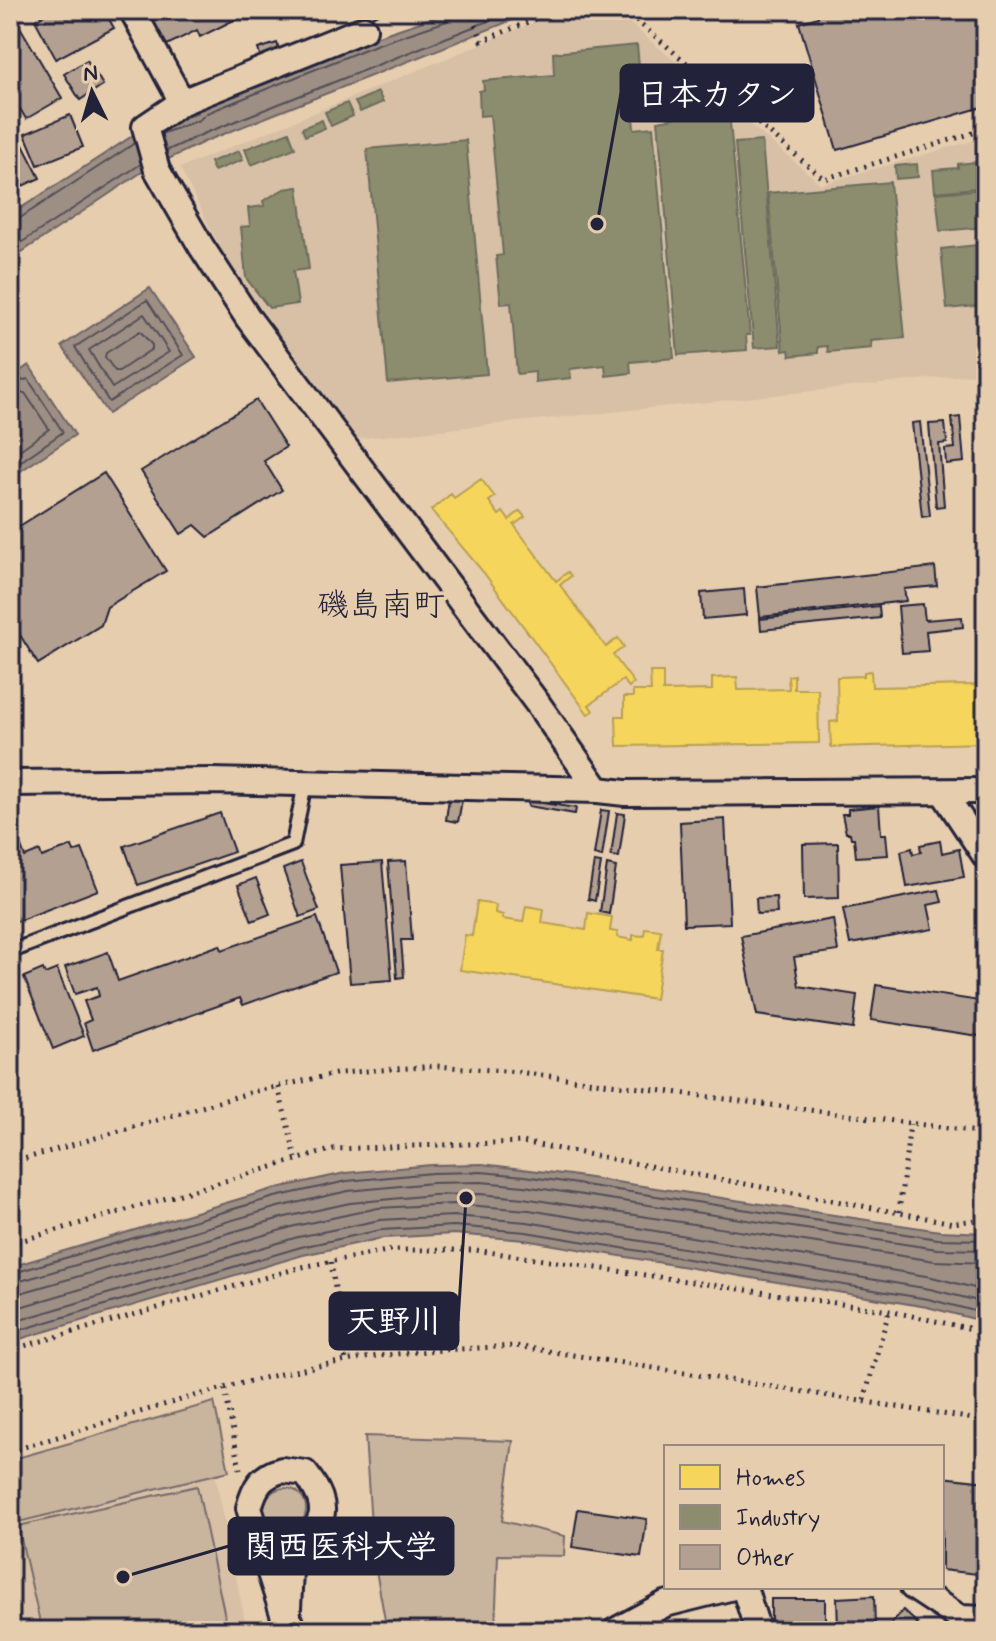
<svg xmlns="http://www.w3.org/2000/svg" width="996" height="1641" font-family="Mynerve,'Klee One',sans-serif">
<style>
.built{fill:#d7c0a5}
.green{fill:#c9b49d;stroke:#766b6c;stroke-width:2}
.water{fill:#9d8f84;stroke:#6c6367;stroke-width:2}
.homes{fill:#f6d55c;stroke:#b69f52;stroke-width:2}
.industry{fill:#8c8c6e;stroke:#6c6c5f;stroke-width:2}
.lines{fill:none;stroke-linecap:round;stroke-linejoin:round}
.shore{stroke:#534e58;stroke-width:2}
.building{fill:#b3a090;stroke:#22223b;stroke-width:2}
.lane-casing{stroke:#22223b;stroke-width:18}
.street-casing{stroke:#22223b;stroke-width:30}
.secondary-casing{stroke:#22223b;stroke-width:40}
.path{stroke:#22223b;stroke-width:5;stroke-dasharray:2 6;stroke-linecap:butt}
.lane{stroke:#e6cdae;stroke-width:12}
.street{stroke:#e6cdae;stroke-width:24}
.secondary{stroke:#e6cdae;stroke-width:34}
.labels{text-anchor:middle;stroke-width:8;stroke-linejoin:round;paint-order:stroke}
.neighbourhood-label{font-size:32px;fill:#22223b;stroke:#e6cdae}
.leader{fill:none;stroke:#22223b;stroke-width:3}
.callout-dot{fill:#22223b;stroke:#e6cdae;stroke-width:3}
.callout{fill:#22223b;stroke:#22223b;stroke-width:3}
.callout-label{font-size:32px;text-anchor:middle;font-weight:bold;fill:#fff}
</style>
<rect width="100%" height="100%" fill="#e6cdae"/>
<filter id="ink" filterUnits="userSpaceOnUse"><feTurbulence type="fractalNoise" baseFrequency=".0125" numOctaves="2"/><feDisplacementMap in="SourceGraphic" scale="16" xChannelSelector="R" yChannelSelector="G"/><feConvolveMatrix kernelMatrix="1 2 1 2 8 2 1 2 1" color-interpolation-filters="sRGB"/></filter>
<g filter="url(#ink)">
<!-- built -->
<g class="built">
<path d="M 564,10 L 614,10 L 821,184 L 986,137 L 986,373 L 354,439 L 228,263 L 180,168 Z"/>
<path d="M 215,1474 L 247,1631 L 10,1631 L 10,1524 Z"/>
</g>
<!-- green -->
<g class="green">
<path d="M 214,1402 L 229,1471 L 10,1524 L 10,1460 Z"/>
<path d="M 365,1436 L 513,1441 L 502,1521 L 565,1536 L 564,1556 L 498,1555 L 495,1631 L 387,1631 L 373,1554 Z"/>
<path d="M 197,1486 L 227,1626 L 200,1631 L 42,1631 L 18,1526 Z"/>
<circle cx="285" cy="1509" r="21"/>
</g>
<!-- water -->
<g class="water">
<path d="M 456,10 L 538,10 L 206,141 L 145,170 L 10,260 L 10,215 L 134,135 L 197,113 L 197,108 L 375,37 Z"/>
<path d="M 150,288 L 196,357 L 108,414 L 62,346 Z"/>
<path d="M 29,365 L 75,435 L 10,478 L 10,378 Z"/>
<path d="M 482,1164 L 570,1175 L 940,1231 L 986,1233 L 986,1322 L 927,1307 L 524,1240 L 454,1234 L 383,1238 L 303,1255 L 10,1342 L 10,1267 L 273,1189 L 345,1173 L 431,1165 Z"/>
</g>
<!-- homes -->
<g class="homes">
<path d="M 481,479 L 495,497 L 489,501 L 499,515 L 503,512 L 509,520 L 520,511 L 525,517 L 514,525 L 556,581 L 568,572 L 571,576 L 560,585 L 606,647 L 618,638 L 624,647 L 613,655 L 634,683 L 629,687 L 623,680 L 589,705 L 593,711 L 588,714 L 484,573 L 431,510 L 451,494 L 454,498 Z"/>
<path d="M 871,671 L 872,687 L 976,685 L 976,675 L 986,674 L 986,743 L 831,747 L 830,722 L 838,721 L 837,677 L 864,676 L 864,672 Z"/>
<path d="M 650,672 L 663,672 L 663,691 L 712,690 L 712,678 L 737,677 L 738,690 L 789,689 L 788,676 L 794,675 L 794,689 L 818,689 L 819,743 L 617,746 L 616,716 L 624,716 L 624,697 L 633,697 L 633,691 L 651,691 Z"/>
<path d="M 477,902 L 496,905 L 495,913 L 503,915 L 502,919 L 523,922 L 526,906 L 544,909 L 542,923 L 586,930 L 588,913 L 612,917 L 610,931 L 618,932 L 617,937 L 633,940 L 633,935 L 644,936 L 645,928 L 661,930 L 658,949 L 663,949 L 655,999 L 460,970 L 465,935 L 472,936 Z"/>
</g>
<!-- industry -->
<g class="industry">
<path d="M 637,45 L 641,86 L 636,86 L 639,113 L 633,114 L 634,129 L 653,127 L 674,358 L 630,362 L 631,373 L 606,376 L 605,365 L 570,369 L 571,378 L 535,382 L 535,372 L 517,374 L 511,303 L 501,304 L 496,256 L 503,255 L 490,115 L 480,116 L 479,91 L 484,90 L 483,81 L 554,75 L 553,53 Z"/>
<path d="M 686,78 L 707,94 L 708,106 L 722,104 L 723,113 L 729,112 L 750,335 L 746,335 L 747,350 L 678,355 L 658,121 L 674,118 L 672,79 Z"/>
<path d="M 378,92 L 383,102 L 360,112 L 355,102 Z"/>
<path d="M 347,103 L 353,116 L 331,126 L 325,112 Z"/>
<path d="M 322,120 L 325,128 L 305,136 L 302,128 Z"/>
<path d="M 289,132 L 295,148 L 251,165 L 245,149 Z"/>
<path d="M 466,140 L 487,374 L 388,383 L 367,149 Z"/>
<path d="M 762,141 L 780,346 L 754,348 L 735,143 Z"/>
<path d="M 239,151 L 243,160 L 214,171 L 210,162 Z"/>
<path d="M 986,161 L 986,187 L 935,192 L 933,170 L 958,168 L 958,164 Z"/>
<path d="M 917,164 L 918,177 L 896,179 L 895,166 Z"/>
<path d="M 890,182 L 905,338 L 871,341 L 872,348 L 828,352 L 827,346 L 818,347 L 818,353 L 790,356 L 789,350 L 783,351 L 768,193 Z"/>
<path d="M 298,187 L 309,269 L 293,271 L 298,304 L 269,308 L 246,278 L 241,227 L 250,226 L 248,208 L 264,206 L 263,201 L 284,189 Z"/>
<path d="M 986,189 L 986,227 L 940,231 L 936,193 Z"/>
<path d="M 986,244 L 986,305 L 947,309 L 941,249 Z"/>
</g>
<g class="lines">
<!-- shore -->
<g class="shore">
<path d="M 161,134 L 199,120 L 207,113 L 378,44 L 447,21 L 452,17 L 453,10"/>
<path d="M 166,151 L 203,134 L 516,10"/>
<path d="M 10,221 L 17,220 L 135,143"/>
<path d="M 10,250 L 141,164"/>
<path d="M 147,300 L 183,355 L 109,402 L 75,347 Z"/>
<path d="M 144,314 L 169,352 L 112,388 L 89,350 Z"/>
<path d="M 140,331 L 152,345 L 152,349 L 119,371 L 115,371 L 105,357 L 106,353 Z"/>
<path d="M 10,384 L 28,379 L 63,432 L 10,469"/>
<path d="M 10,394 L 25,393 L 49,429 L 10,457"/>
<path d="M 10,1274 L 275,1197 L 347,1181 L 432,1173 L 481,1172 L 525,1176 L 938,1239 L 986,1240"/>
<path d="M 10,1284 L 278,1207 L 348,1191 L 432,1183 L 481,1182 L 524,1186 L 937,1249 L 986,1250"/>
<path d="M 10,1296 L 281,1218 L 350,1203 L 433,1195 L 480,1194 L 523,1198 L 935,1261 L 986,1263"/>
<path d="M 10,1310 L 295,1226 L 378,1208 L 453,1204 L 529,1210 L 932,1277 L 986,1291"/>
<path d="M 10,1323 L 298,1237 L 380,1220 L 453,1216 L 527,1222 L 930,1289 L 986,1303"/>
<path d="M 10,1333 L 301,1247 L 381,1230 L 454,1226 L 526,1232 L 928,1299 L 986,1314"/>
</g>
</g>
<!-- building -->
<g class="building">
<path d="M 10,10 L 62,98 L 26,119 L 10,92 Z"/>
<path d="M 53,10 L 104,10 L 114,28 L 56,59 L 35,20 Z"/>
<path d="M 156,10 L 254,10 L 200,37 L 197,30 L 163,47 L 147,14 Z"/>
<path d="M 357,10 L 383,10 L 383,12 L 362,21 Z"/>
<path d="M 816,10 L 986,10 L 986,106 L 837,150 L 799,23 L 818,17 Z"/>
<path d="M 277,43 L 281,55 L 262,62 L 258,49 Z"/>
<path d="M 87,60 L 103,85 L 80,100 L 64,74 Z"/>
<path d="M 70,115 L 83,147 L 38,165 L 25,134 Z"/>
<path d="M 21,141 L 40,178 L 16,189 L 10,174 L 10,146 Z"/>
<path d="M 256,400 L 286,447 L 264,461 L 282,490 L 208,537 L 195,525 L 181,534 L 141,471 Z"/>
<path d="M 960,417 L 964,462 L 946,464 L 945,449 L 955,448 L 952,418 Z"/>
<path d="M 920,422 L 930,516 L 922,517 L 912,423 Z"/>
<path d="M 945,423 L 947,443 L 939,444 L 944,506 L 936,507 L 929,424 Z"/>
<path d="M 104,473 L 166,571 L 107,607 L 101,625 L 38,664 L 10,619 L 10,532 Z"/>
<path d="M 935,567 L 937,586 L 904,589 L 906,601 L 760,617 L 757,587 Z"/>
<path d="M 744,589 L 746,615 L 703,619 L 701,593 Z"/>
<path d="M 923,604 L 925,620 L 962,617 L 963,627 L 926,631 L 928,651 L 902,653 L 898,606 Z"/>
<path d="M 879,606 L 880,618 L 761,630 L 760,619 Z"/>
<path d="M 449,798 L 462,800 L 458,822 L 446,820 Z"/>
<path d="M 529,801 L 576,808 L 575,814 L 528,806 Z"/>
<path d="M 879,806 L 881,834 L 886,834 L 888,855 L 856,857 L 854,838 L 851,838 L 850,833 L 846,833 L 842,814 L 848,814 L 848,809 Z"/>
<path d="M 986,806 L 986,831 L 983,833 L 972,815 Z"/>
<path d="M 14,809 L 18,821 L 12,823 L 25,857 L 40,851 L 42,857 L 72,846 L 74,852 L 82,849 L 98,890 L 10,924 L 10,811 Z"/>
<path d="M 601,810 L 609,811 L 602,857 L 594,855 Z"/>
<path d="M 220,813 L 234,852 L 138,885 L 124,846 Z"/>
<path d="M 617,813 L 625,814 L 619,857 L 611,856 Z"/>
<path d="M 725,819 L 730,923 L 684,925 L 680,822 Z"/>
<path d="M 940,841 L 942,853 L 959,849 L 964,877 L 907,887 L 901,851 L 912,848 L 913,854 L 921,852 L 920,845 Z"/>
<path d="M 838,843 L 839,898 L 804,899 L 803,844 Z"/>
<path d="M 406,861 L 412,940 L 401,940 L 404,977 L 397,978 L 388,862 Z"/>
<path d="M 301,862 L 319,910 L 300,917 L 283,869 Z"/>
<path d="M 382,862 L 392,980 L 350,983 L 340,865 Z"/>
<path d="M 594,862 L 601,863 L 595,901 L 588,899 Z"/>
<path d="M 607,865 L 616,867 L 609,914 L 600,912 Z"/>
<path d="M 256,878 L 270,914 L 252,921 L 238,885 Z"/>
<path d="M 939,890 L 942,902 L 928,905 L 933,929 L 850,944 L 843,909 Z"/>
<path d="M 776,897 L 777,913 L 757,914 L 756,898 Z"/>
<path d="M 317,917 L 336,972 L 243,1005 L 240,998 L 93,1050 L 84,1023 L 91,1020 L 84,1001 L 99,996 L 97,987 L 75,994 L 65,967 L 108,952 L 118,981 L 220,945 L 222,950 Z"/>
<path d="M 833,919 L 838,951 L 794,957 L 799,986 L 857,995 L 853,1029 L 757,1015 L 741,936 Z"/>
<path d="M 43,969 L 45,974 L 57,969 L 84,1036 L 53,1049 L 24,977 Z"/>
<path d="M 876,985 L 986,1002 L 986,1037 L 871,1020 Z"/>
<path d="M 942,1477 L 986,1482 L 986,1575 L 942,1570 Z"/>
<path d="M 578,1509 L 647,1519 L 641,1557 L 572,1547 Z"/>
<path d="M 874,1596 L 875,1626 L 838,1628 L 837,1598 Z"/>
<rect x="771" y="1599" width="54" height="32"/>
<path d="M 903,1610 L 918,1624 L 911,1631 L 885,1631 Z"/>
</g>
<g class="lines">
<!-- lane casing -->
<g class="lane-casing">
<path id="lane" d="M 17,949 L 293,844 L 305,783"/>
</g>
<!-- street casing -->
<g class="street-casing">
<g id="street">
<path d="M 132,10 L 182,102"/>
<path d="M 364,29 L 182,102 L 145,127 L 157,170 L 201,246 L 248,318 L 538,704 L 598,790"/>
<path d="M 10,783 L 211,781 L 598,790 L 625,793 L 986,791"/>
<path d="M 943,792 L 986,857"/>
<path d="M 282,1470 L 305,1473 C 334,1510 324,1525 291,1553 L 287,1626 L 249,1508 C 255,1486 261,1476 282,1470 Z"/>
<path d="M 744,1587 L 758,1631"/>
<path d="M 913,1587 L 960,1618 L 986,1619"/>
<path d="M 615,1631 L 665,1604 L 733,1587"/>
</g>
</g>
<!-- secondary casing -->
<g class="secondary-casing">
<path id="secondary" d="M 287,1626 L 288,1631"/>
</g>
<!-- path -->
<g class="path">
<path d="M 470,10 L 482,41 L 557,10"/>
<path d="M 624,10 L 824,179 L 986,129"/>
<path d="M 278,1087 L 296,1158"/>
<path d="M 10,1163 L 256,1091 L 340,1073 L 436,1066 L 518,1072 L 986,1133"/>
<path d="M 899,1212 L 910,1124"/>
<path d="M 10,1244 L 334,1149 L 522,1142 L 953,1223 L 986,1219"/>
<path d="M 331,1262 L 346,1361"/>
<path d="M 10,1350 L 302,1267 L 392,1250 L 475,1250 L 889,1311 L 986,1332"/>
<path d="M 225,1389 L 240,1469"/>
<path d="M 864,1400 L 889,1311"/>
<path d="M 10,1451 C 121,1419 232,1380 346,1361 C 402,1351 460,1349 516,1346 L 986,1421"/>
</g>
<!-- lane -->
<use href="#lane" class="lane"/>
<!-- street -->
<use href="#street" class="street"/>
<!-- secondary -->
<use href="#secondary" class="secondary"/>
</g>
</g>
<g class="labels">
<!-- neighbourhood labels -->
<g class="neighbourhood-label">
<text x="381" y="615">磯島南町</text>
</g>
</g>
<!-- callouts -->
<path class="leader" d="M597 224L621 93M466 1198L458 1321M123 1577L229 1546"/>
<g class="callout-dot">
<circle cx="597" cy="224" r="8"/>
<circle cx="466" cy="1198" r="8"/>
<circle cx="123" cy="1577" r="8"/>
</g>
<g class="callout">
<rect x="621" y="65" width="192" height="56" rx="8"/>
<rect x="330" y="1293" width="128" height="56" rx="8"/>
<rect x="229" y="1518" width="224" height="56" rx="8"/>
</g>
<g class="callout-label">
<text x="717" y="105">日本カタン</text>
<text x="394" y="1332">天野川</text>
<text x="341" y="1557">関西医科大学</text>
</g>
<!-- margin -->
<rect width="996" height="1641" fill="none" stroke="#e6cdae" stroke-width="40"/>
<rect x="20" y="20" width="956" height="1601" fill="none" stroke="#22223b" stroke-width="3" filter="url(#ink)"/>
<!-- legend -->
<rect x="664" y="1445" width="280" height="144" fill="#e6cdae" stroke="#988980" stroke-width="2"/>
<rect x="680" y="1465" width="40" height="24" fill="#f6d55c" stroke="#988980" stroke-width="2"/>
<text x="736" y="1485" font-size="24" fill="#22223b">Homes</text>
<rect x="680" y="1505" width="40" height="24" fill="#8c8c6e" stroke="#988980" stroke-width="2"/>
<text x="736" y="1525" font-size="24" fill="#22223b">Industry</text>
<rect x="680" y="1545" width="40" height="24" fill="#b3a090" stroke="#988980" stroke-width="2"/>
<text x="736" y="1565" font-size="24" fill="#22223b">Other</text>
<!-- north arrow -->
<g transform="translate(92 92) rotate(355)" stroke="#e6cdae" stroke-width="6" paint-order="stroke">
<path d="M0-6L14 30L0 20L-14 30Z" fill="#22223b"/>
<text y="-12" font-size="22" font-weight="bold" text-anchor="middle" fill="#22223b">N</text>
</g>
</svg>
